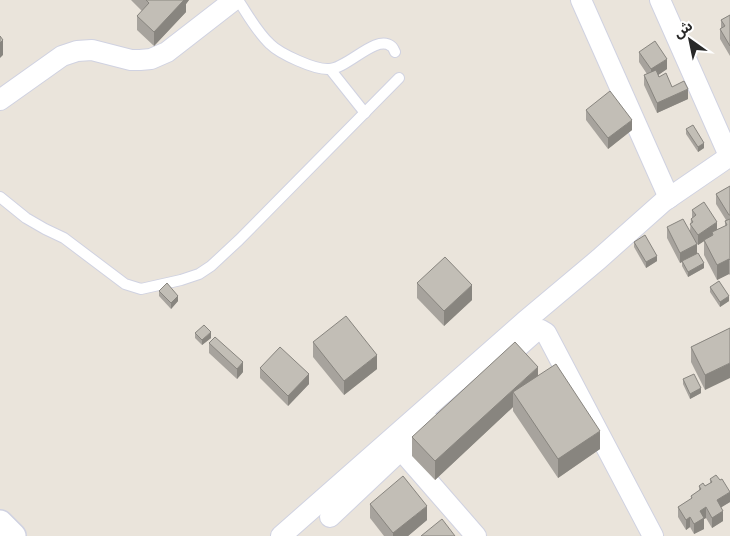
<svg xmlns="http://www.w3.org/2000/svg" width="730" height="536" font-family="'Space Grotesk','Noto Sans Arabic',sans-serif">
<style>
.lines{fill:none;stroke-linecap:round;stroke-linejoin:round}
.service-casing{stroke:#d0d2e1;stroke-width:12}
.minor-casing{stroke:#d0d2e1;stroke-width:22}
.tertiary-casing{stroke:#d0d2e1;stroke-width:28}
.service{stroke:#fff;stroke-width:10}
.minor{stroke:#fff;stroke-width:20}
.tertiary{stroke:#fff;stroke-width:25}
.wall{fill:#a7a39d}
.shaded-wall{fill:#88857f}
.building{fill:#c2beb6;stroke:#88857f}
</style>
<rect width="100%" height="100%" fill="#eae4db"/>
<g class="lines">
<!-- service casing -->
<g class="service-casing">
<g id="service">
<path d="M 238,0 C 248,15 257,32 270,44 C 280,54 315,70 329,69 C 347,69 376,34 391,46 C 393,47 394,50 395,52"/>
<path d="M 330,69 L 365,113"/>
<path d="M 0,197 L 26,218 L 45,229 L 64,238 L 125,284 L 141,289 L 181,280 L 199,274 L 211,266 L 239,240 L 399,78"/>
</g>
</g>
<!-- minor casing -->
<g class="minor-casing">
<g id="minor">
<path d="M 581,0 L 669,198"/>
<path d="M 660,0 L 730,158"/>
<path d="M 0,100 L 62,56 L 77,51 L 92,50 L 131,60 L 140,60 L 151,59 L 167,52 L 234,0"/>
<path d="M 499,364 L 537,330 L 541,330 L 546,333 L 653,536"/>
<path d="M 432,423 L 401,450 L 476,536"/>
<path d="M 330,517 L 401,450"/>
<path d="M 281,536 L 524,322 L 599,259 L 663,202 L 730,156"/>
</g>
</g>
<!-- tertiary casing -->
<g class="tertiary-casing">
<path id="tertiary" d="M 0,523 L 13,536"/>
</g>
<!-- service -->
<use href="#service" class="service"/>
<!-- minor -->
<use href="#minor" class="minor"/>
<!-- tertiary -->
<use href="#tertiary" class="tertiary"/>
</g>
<!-- wall -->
<g class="wall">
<path d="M 131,0 L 189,0 L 186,4 L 186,12 L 154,46 L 137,30 L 137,16 L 142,11 Z"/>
<path d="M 730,9 L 730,56 L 720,39 L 720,29 L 721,28 L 721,20 L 730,15 Z"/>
<path d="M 639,52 L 667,69 L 658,75 L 659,77 L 688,99 L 657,113 L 644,85 L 644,75 L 647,74 L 639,62 Z"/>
<path d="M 586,110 L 632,130 L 608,149 L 586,120 Z"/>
<path d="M 686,129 L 704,148 L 698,152 L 686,134 Z"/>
<path d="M 730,186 L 730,275 L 729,274 L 717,280 L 704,255 L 704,241 L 698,245 L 696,243 L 697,254 L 704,268 L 688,277 L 682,266 L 682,262 L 680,263 L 667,238 L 667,227 L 690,231 L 691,219 L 692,218 L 692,210 L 717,230 L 725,226 L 725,221 L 726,220 L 716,204 L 716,194 Z"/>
<path d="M 634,242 L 657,261 L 646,268 L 634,247 Z"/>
<path d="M 417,283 L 472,300 L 444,326 L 417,298 Z"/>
<path d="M 710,287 L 729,301 L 720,307 L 710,292 Z"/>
<path d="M 159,291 L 178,301 L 171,309 L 159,296 Z"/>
<path d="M 730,328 L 705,390 L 691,362 L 691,347 Z"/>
<path d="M 195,333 L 211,338 L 202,345 L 195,338 Z"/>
<path d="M 313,342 L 377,369 L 344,395 L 313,357 Z"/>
<path d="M 209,343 L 243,372 L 237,379 L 209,353 Z"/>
<path d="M 260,368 L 309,384 L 288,406 L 260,378 Z"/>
<path d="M 538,376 L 600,449 L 558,478 L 513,411 L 513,407 L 435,480 L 412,456 L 412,437 Z"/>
<path d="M 683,379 L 701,393 L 690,399 L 683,384 Z"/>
<path d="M 710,479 L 730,502 L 721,507 L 723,521 L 712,528 L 706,518 L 704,519 L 704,529 L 694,534 L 690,527 L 686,530 L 678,517 L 678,507 L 691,499 L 691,496 L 699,491 L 699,486 L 705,486 L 710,483 Z"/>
<path d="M 370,504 L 427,520 L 408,536 L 384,536 L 370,518 Z"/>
</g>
<!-- shaded-wall -->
<g class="shaded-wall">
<path d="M 182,0 L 189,0 L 186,4 L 186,12 L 154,46 L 154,32 Z"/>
<path d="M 3,40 L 3,55 L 0,58 L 0,43 Z"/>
<path d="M 667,59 L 667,69 L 651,80 L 651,69 Z"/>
<path d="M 688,89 L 688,99 L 657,113 L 657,103 Z"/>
<path d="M 632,120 L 632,130 L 608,149 L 608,138 Z"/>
<path d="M 704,143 L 704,148 L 698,152 L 698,147 Z"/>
<path d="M 717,222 L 717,232 L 712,232 L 712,236 L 698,245 L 698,235 Z"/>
<path d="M 697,244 L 697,254 L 680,263 L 680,253 Z"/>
<path d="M 657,256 L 657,261 L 646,268 L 646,262 Z"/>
<path d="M 729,259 L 729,274 L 717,280 L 717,265 Z"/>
<path d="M 704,263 L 704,268 L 688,277 L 688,272 Z"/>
<path d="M 472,285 L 472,300 L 444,326 L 444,311 Z"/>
<path d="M 178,296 L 178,301 L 171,309 L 171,303 Z"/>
<path d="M 729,296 L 729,301 L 720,307 L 720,302 Z"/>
<path d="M 211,332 L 211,338 L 202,345 L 202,340 Z"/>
<path d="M 377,355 L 377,369 L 344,395 L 344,381 Z"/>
<path d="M 243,362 L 243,372 L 237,379 L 237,369 Z"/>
<path d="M 730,363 L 730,378 L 705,390 L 705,375 Z"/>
<path d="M 538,367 L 538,385 L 513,392 L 513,407 L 435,480 L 435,461 Z"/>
<path d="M 309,374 L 309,384 L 288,406 L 288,396 Z"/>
<path d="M 701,388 L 701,393 L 690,399 L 690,394 Z"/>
<path d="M 600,431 L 600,449 L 558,478 L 558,459 Z"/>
<path d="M 730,492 L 730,502 L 717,510 L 717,500 Z"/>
<path d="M 427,506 L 427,520 L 408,536 L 393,536 L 393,533 Z"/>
<path d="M 706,507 L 706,518 L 704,519 L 704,529 L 694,534 L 694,524 L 700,511 Z"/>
<path d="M 723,511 L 723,521 L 712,528 L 712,518 Z"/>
<path d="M 690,517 L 690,527 L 686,530 L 686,520 Z"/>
</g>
<!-- building -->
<g class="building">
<path d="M 146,0 L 184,0 L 154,32 L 137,16 L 149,3 Z"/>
<path d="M 730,15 L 730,46 L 720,29 L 725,26 L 721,20 Z"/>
<path d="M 0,36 L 3,40 L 0,43 Z"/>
<path d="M 655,41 L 667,59 L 651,69 L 639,52 Z"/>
<path d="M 656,70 L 659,77 L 666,73 L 672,87 L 684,81 L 688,89 L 657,103 L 644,75 Z"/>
<path d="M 610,91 L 632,120 L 608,138 L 586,110 Z"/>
<path d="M 693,125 L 704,143 L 698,147 L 686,129 Z"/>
<path d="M 730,186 L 730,215 L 729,215 L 716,194 Z"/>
<path d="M 704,202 L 717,222 L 698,235 L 690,224 L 693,222 L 691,219 L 696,215 L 692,210 Z"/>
<path d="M 683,219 L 697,244 L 680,253 L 667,227 Z"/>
<path d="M 730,219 L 730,260 L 729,259 L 717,265 L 704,240 L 713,235 L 712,232 L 727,225 L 725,221 Z"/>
<path d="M 645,235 L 657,256 L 646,262 L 634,242 Z"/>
<path d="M 698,253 L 704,263 L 688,272 L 682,261 Z"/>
<path d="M 445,257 L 472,285 L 444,311 L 417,283 Z"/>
<path d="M 719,281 L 729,296 L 720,302 L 710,287 Z"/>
<path d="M 167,283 L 178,296 L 171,303 L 159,291 Z"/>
<path d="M 346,316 L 377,355 L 344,381 L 313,342 Z"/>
<path d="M 204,325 L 211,332 L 202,340 L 195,333 Z"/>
<path d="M 730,328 L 730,363 L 705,375 L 691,347 Z"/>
<path d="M 215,337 L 243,362 L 237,369 L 209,343 Z"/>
<path d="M 515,342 L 538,367 L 435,461 L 412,437 Z"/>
<path d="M 280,347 L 309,374 L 288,396 L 260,368 Z"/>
<path d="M 556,364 L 600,431 L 558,459 L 513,392 Z"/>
<path d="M 694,374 L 701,388 L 690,394 L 683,379 Z"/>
<path d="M 716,475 L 720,480 L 722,479 L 730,492 L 717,500 L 723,511 L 712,518 L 706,507 L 700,511 L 704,518 L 694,524 L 690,517 L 686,520 L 678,507 L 692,498 L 691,496 L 701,489 L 699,486 L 703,483 L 705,486 L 712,482 L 710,479 Z"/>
<path d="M 403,476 L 427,506 L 393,533 L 370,504 Z"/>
<path d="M 442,519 L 455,536 L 421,536 Z"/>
</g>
<!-- north arrow -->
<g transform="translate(690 40) rotate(327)" stroke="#ffffff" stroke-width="4" paint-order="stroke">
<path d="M0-4L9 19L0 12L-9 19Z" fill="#282828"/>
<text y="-8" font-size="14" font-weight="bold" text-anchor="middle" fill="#282828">ش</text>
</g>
</svg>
